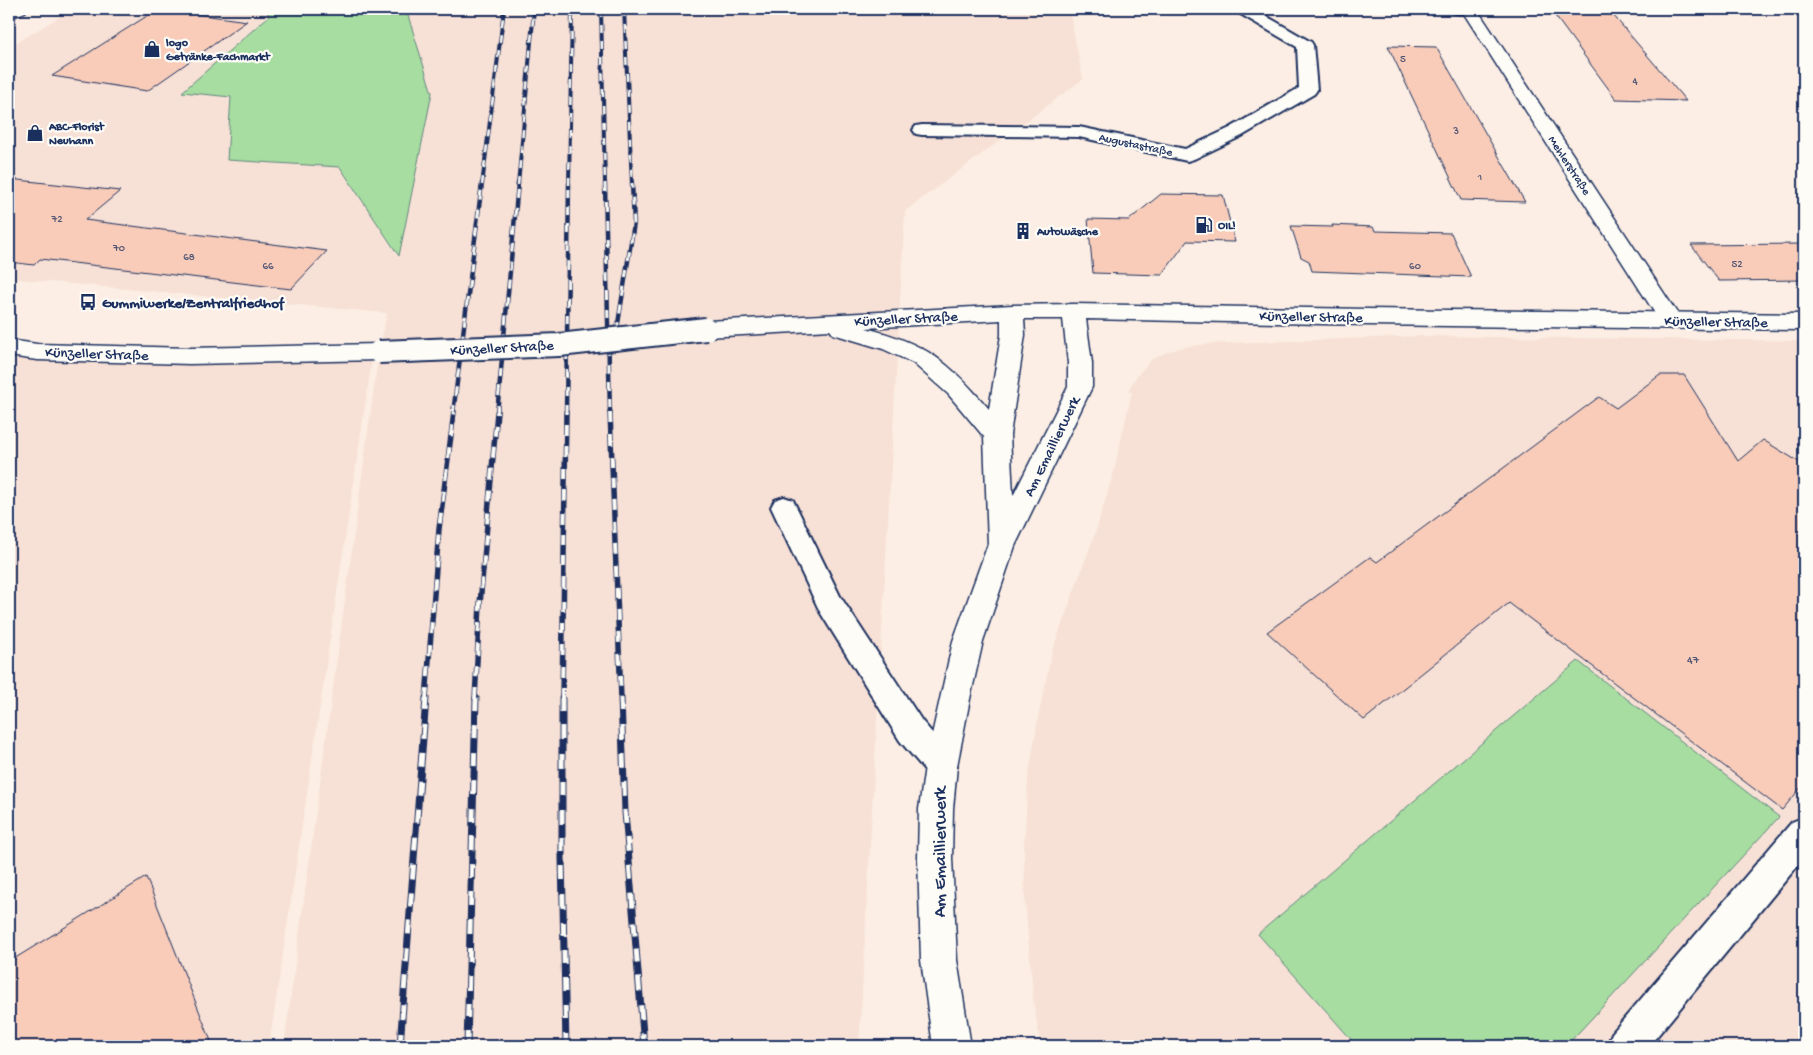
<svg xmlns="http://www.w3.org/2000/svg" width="1813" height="1055" font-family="'Gochi Hand',sans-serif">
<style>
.built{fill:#f7e0d5}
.green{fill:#a7dda0;stroke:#61867f}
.building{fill:#f8ccb9;stroke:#1b2f5e}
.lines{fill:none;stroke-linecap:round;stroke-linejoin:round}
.service-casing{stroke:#1b2f5e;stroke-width:4}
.minor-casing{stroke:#1b2f5e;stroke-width:3}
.secondary-casing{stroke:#1b2f5e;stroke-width:3}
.service{fill:#fdfcf7;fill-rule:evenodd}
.minor{fill:#fdfcf7;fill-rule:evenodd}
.secondary{fill:#fdfcf7;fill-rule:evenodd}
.rail-far3-casing{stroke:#1b2f5e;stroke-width:4}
.rail-far2-casing{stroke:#1b2f5e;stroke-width:4.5}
.rail-far1-casing{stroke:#1b2f5e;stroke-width:5.5}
.rail-casing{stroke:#1b2f5e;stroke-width:7}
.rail-far3{stroke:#fdfcf7;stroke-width:2.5;stroke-dasharray:8;stroke-linecap:butt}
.rail-far2{stroke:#fdfcf7;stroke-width:3;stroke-dasharray:9;stroke-linecap:butt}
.rail-far1{stroke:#fdfcf7;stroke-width:4;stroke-dasharray:11;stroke-linecap:butt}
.rail{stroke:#fdfcf7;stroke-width:5;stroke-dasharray:14;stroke-linecap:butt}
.secondary-bridge-casing{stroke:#1b2f5e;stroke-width:26;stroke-linecap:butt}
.secondary-bridge{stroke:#fdfcf7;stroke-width:22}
.labels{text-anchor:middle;stroke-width:4.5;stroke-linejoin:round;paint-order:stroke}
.far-number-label{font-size:11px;fill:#525675}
.far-poi-label{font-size:12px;font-weight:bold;fill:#1b2f5e;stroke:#fdfcf7;text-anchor:start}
.far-street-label{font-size:12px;fill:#1b2f5e;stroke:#fdfcf7}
.number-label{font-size:12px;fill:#525675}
.poi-label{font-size:15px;font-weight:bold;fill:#1b2f5e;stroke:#fdfcf7;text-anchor:start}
.street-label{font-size:15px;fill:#1b2f5e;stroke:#fdfcf7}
.near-street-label{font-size:18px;fill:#1b2f5e;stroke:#fdfcf7}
</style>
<rect width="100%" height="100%" fill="#fceee4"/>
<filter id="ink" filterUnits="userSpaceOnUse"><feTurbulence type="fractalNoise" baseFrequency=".02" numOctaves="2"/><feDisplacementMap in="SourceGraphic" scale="10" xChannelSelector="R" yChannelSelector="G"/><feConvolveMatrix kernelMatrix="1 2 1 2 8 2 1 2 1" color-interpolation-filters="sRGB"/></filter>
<g filter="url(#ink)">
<!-- built -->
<g class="built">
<path d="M 73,9 L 266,9 L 269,16 L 182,92 L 231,97 L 227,160 L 340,166 L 398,256 L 432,93 L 406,9 L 1114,9 L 1070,14 L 1083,79 L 905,211 L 859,1046 L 284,1046 L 379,352 L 387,313 L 9,278 L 9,47 Z"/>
<path d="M 1423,336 L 1804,341 L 1804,1046 L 1041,1046 L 1034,1005 L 1025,900 L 1024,846 L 1028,780 L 1039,713 L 1052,652 L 1096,531 L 1114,471 L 1132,392 L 1128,391 L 1137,376 L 1152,359 L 1167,352 L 1185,347 L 1207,344 Z"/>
<path d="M 9,348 L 37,352 L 372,359 L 269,1046 L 9,1046 Z"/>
</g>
<!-- green -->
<g class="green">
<path d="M 266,9 L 406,9 L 432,93 L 399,256 L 340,167 L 227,160 L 231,97 L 182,92 L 269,16 Z"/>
<path d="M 1578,661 L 1779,817 L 1566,1046 L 1357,1046 L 1258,934 Z"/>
</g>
<!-- building -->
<g class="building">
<path d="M 158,9 L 247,21 L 147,91 L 52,76 Z"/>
<path d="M 1550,9 L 1608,9 L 1686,101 L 1616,99 Z"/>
<path d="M 1388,46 L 1436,47 L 1525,202 L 1461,200 Z"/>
<path d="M 9,179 L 120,191 L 85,220 L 327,251 L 291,289 L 40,259 L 34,265 L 9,262 Z"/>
<path d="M 1161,194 L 1223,195 L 1235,242 L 1187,241 L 1162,275 L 1093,273 L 1088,219 L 1129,220 Z"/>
<path d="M 1332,225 L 1373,227 L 1375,231 L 1451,233 L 1471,277 L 1312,271 L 1309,261 L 1301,257 L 1291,226 L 1333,227 Z"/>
<path d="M 1804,244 L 1804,280 L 1719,281 L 1691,245 Z"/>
<path d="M 1660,375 L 1684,375 L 1738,461 L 1763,440 L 1804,465 L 1804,784 L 1782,810 L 1509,603 L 1364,720 L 1267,632 L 1370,557 L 1377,562 L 1599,397 L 1616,408 Z"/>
<path d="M 146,877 L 213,1046 L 9,1046 L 9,962 Z"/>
</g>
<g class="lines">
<!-- service casing -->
<g class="service-casing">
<g id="service">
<path d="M 1235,9 L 1254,9 L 1311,42 L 1313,45 L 1317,90 L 1314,94 L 1242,136 L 1194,159 L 1187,161 L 1079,137 L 922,135 L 916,134 L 913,130 L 916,126 L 922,125 L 1079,127 L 1185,149 L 1230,128 L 1299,88 L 1297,47 L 1237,12 Z"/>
<path d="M 1449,9 L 1477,9 L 1475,12 C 1467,14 1459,14 1451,12 Z"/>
<path d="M 784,497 L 793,500 L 840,596 L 922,721 L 952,756 L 957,766 L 952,776 L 941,781 L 930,776 L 900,741 L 820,612 L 771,507 L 775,500 Z"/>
<path d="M 1804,817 L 1804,858 L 1649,1046 L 1607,1046 L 1612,1033 L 1792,822 Z"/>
</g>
</g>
<!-- minor casing -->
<g class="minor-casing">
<path id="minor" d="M 1461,9 L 1477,9 L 1679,316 L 1683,321 L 1679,326 L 1671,329 L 1663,326 Z"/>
</g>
<!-- secondary casing -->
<g class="secondary-casing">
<g id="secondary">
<path d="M 9,9 L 27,9 L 25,12 L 9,19 Z"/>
<path d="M 1074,304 L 1368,309 L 1804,314 L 1804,330 L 1368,325 L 1086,319 L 1092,363 L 1092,387 L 1015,546 L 983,641 L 970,699 L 957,766 L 953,809 L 952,858 L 957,960 L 971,1046 L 933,1046 L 921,960 L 918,858 L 919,809 L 925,766 L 953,641 L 988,544 L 984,437 L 948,394 L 913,363 L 883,349 L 833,334 L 830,330 L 706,337 L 698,334 L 694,329 L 698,324 L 706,321 L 1012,305 ZM 1024,319 L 1063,319 L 1068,363 L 1068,387 L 1013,496 L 1010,435 L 1025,335 ZM 1001,320 L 1001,335 L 989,409 C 948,361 927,344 866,328 Z"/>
<path d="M 9,340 L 37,344 L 190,348 L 379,344 L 387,346 L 391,352 L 387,358 L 379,360 L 190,364 L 37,360 L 9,356 Z"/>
</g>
</g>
<!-- service -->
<use href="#service" class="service"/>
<!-- minor -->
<use href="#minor" class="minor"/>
<!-- secondary -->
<use href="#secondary" class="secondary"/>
<!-- rail-far3 casing -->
<g class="rail-far3-casing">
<g id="rail-far3">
<path d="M 601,9 L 605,185"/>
<path d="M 624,9 L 632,185"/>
<path d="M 482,185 L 504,9"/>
<path d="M 518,185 L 534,9"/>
<path d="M 569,185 L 572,9"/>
</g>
</g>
<!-- rail-far2 casing -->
<g class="rail-far2-casing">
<g id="rail-far2">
<path d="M 605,183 L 610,414"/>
<path d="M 614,349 L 634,223 L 632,183"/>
<path d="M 453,414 L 482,183"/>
<path d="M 497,414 L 518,183"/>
<path d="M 566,414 L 569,183"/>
</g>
</g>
<!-- rail-far1 casing -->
<g class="rail-far1-casing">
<g id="rail-far1">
<path d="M 610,412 L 621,699"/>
<path d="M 426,699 L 439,529 L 454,412"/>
<path d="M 475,699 L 480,604 L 497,412"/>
<path d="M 562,699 L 566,412"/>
</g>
</g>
<!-- rail casing -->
<g class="rail-casing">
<g id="rail">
<path d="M 562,698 L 562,858 L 566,1046"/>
<path d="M 621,698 L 625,812 L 644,1046"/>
<path d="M 400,1046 L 426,698"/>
<path d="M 467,1046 L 476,698"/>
</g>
</g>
<!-- rail-far3 -->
<use href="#rail-far3" class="rail-far3"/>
<!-- rail-far2 -->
<use href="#rail-far2" class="rail-far2"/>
<!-- rail-far1 -->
<use href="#rail-far1" class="rail-far1"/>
<!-- rail -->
<use href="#rail" class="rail"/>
<!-- secondary-bridge casing -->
<g class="secondary-bridge-casing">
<path id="secondary-bridge" d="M 379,352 L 559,345 L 706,329"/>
</g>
<!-- secondary-bridge -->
<use href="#secondary-bridge" class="secondary-bridge"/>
</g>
</g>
<!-- icons -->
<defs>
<g id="shop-bare" transform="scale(1.35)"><path d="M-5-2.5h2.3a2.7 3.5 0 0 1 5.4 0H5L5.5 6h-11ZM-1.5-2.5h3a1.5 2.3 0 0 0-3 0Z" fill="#1b2f5e" stroke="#fdfcf7" stroke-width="2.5" paint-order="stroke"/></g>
<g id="fuel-bare" transform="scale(1.35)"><path d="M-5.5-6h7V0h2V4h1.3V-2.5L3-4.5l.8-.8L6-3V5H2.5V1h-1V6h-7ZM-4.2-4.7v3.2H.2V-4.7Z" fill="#1b2f5e" stroke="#fdfcf7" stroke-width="2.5" paint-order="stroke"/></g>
<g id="building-bare" transform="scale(1.35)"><path d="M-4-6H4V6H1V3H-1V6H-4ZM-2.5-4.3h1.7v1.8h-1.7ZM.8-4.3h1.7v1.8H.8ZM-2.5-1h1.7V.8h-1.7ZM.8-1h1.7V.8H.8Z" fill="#1b2f5e" stroke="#fdfcf7" stroke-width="2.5" paint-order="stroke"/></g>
<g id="bus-bare" transform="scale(1.35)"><path d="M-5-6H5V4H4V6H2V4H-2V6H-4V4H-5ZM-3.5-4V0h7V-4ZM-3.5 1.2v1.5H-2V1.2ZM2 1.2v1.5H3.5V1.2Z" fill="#1b2f5e" stroke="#fdfcf7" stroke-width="2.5" paint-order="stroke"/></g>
</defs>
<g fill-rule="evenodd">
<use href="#shop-bare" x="152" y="49"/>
<use href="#shop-bare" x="35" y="133"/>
<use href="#fuel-bare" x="1204" y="225"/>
<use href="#building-bare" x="1023" y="231"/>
<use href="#bus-bare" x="88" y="302"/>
</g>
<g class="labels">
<!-- far-number labels -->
<g class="far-number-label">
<text x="1403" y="62">5</text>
<text x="1635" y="84">4</text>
<text x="1456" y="134">3</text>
<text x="1480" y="180">1</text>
<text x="57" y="222">72</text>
<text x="119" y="251">70</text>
<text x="189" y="260">68</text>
<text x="1737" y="267">52</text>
<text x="268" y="269">66</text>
<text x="1415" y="269">60</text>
</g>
<!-- far-poi labels -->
<g class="far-poi-label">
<text x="166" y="46">logo<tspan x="166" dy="14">Getränke-Fachmarkt</tspan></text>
<text x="49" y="130">ABC-Florist<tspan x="49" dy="14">Neuhann</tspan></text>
<text x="1218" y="229">OIL!</text>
<text x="1037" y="235">Autowäsche</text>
</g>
<!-- far-street labels -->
<g class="far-street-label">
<text transform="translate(1136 144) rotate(12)" y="4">Augustastraße</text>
<text transform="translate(1570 165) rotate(57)" y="4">Mehlerstraße</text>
</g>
<!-- number labels -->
<g class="number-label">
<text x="1693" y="663">47</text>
</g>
<!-- poi labels -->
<g class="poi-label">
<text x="102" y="307">Gummiwerke/Zentralfriedhof</text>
</g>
<!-- street labels -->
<g class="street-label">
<text transform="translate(1311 316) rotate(1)" y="5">Künzeller Straße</text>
<text transform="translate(906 318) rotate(-3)" y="5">Künzeller Straße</text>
<text transform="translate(1716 321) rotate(1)" y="5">Künzeller Straße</text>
<text transform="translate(502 347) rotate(-3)" y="5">Künzeller Straße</text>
<text transform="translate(97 353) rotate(2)" y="5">Künzeller Straße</text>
<text transform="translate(1051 446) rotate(-64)" y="5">Am Emaillierwerk</text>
</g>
<!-- near-street labels -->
<g class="near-street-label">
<text transform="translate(939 852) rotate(-90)" y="6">Am Emaillierwerk</text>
</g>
</g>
<!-- margin -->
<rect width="1813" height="1055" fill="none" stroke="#fdfcf7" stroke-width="30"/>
<rect x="15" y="15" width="1783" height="1025" fill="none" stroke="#1b2f5e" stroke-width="2" filter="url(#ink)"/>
</svg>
